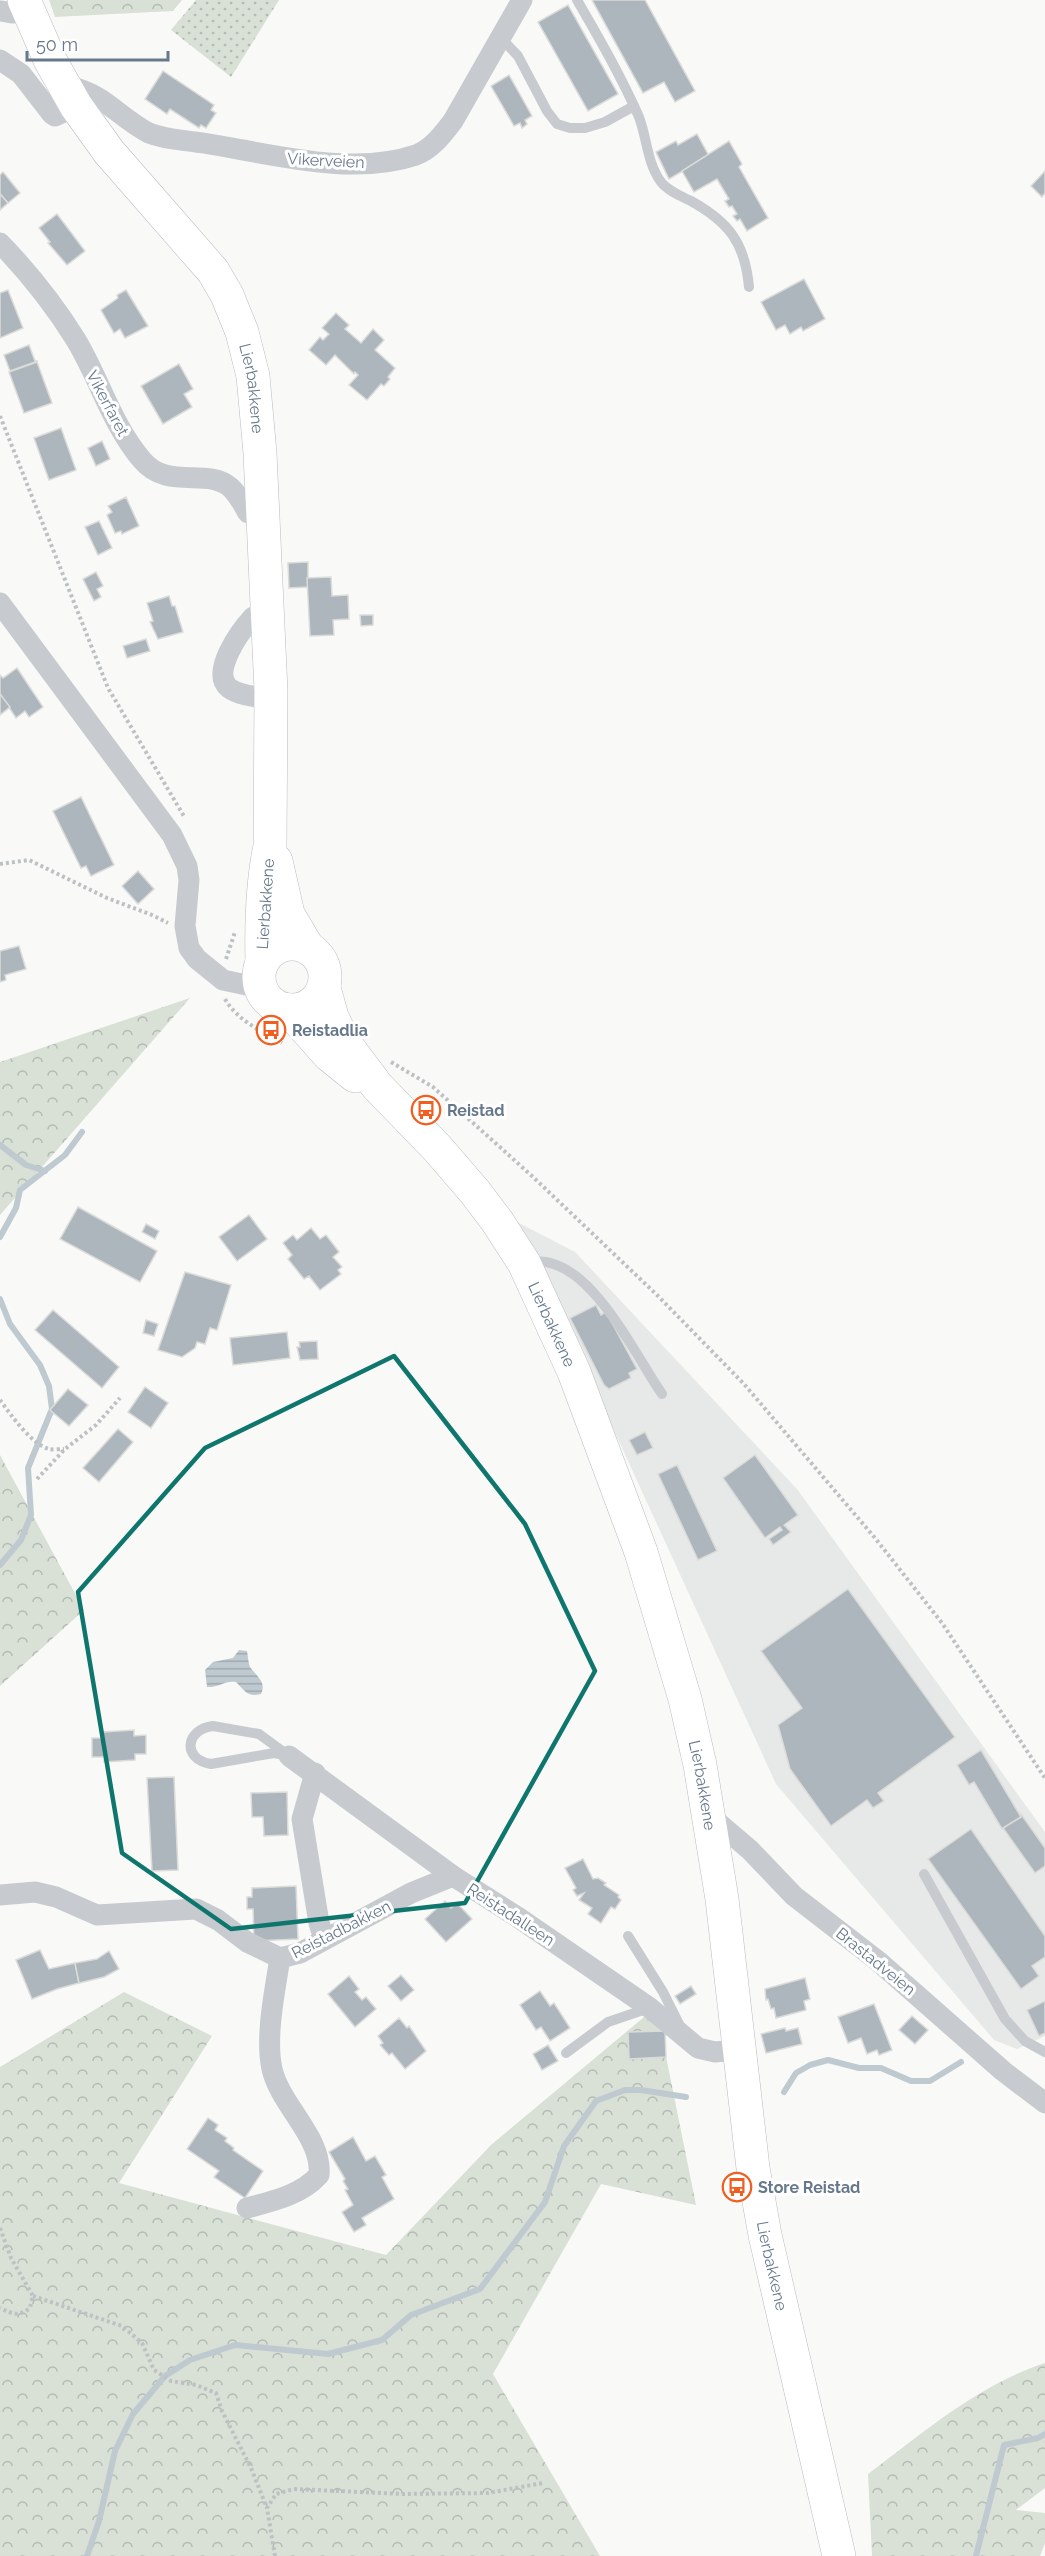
<svg xmlns="http://www.w3.org/2000/svg" width="1045" height="2556" font-family="Raleway,sans-serif">
<style>
.built{fill:#e7e9e8}
.grass{fill:url(#grass-dots)}
.forest{fill:url(#forest-crowns)}
.water{fill:url(#water-rules)}
.lines{fill:none;stroke-linecap:round;stroke-linejoin:round}
.stream{stroke:#bfcad0;stroke-width:6}
.building{fill:#adb6bd;stroke:#dbdcd9;stroke-width:1.5}
.primary-casing{stroke:#b7bcc1;stroke-width:34}
.path{stroke:#bec1c4;stroke-width:4;stroke-dasharray:3 3;stroke-linecap:butt}
.service{stroke:#c7cbcf;stroke-width:10}
.minor{stroke:#c7cbcf;stroke-width:21}
.primary{stroke:#fff;stroke-width:33}
.marked{fill:none;stroke:#0f766e;stroke-width:4.5;stroke-linejoin:round}
.labels{text-anchor:middle;stroke-width:6;stroke-linejoin:round;paint-order:stroke}
.street-label{font-size:16px;fill:#66788b;stroke:#fff}
.poi-label{font-size:16px;font-weight:bold;fill:#66788b;stroke:#fff;text-anchor:start}
</style>
<defs>
<pattern id="grass-dots" width="8" height="8" patternUnits="userSpaceOnUse" patternTransform="scale(1.5)"><rect width="8" height="8" fill="#d9e0d6"/><path d="M2 2h.1M6 6h.1" fill="none" stroke="#b4bab4" stroke-width="1.8" stroke-linecap="round"/></pattern>
<pattern id="forest-crowns" width="20" height="18" patternUnits="userSpaceOnUse" patternTransform="scale(1.5)"><rect width="20" height="18" fill="#d9e0d6"/><path d="M2 6a3 3 0 1 1 6 0M12 15a3 3 0 1 1 6 0" fill="none" stroke="#b4bab4"/></pattern>
<pattern id="water-rules" width="6" height="5" patternUnits="userSpaceOnUse" patternTransform="scale(1.5)"><rect width="6" height="5" fill="#bfcad0"/><path d="M0 2.5h6" fill="none" stroke="#9fa9af"/></pattern>
</defs>
<rect width="100%" height="100%" fill="#f9faf7"/>
<!-- built -->
<path class="built" d="M 519,1223 L 575,1252 L 797,1489 L 1045,1832 L 1045,2036 L 1017,2049 L 994,2040 L 776,1784 Z"/>
<!-- grass -->
<path class="grass" d="M 196,0 L 279,0 L 231,77 L 171,30 Z"/>
<!-- forest -->
<g class="forest">
<path d="M 49,0 L 182,0 L 173,11 L 55,17 Z"/>
<path d="M 190,998 L 0,1215 L 0,1062 Z"/>
<path d="M 0,1455 L 84,1610 L 0,1686 Z"/>
<path d="M 124,1992 L 212,2036 L 119,2183 L 386,2255 L 491,2145 L 656,2007 L 696,2205 L 601,2184 L 493,2374 L 600,2556 L 0,2556 L 0,2067 Z"/>
<path d="M 1045,2363 L 1045,2488 L 1016,2510 L 1045,2513 L 1045,2543 L 1040,2556 L 872,2556 L 868,2474 C 924,2432 978,2385 1045,2363 Z"/>
</g>
<!-- water -->
<path class="water" d="M 239,1650 L 247,1651 C 248,1656 248,1662 250,1667 C 256,1676 267,1682 261,1694 C 248,1698 244,1690 236,1682 C 225,1680 218,1688 207,1687 L 205,1670 L 213,1662 L 233,1658 Z"/>
<g class="lines">
<!-- stream -->
<g class="stream">
<path d="M 0,1145 L 26,1165 L 45,1171"/>
<path d="M 0,1237 L 16,1208 L 20,1190 L 65,1155 L 82,1132"/>
<path d="M 0,1299 L 10,1324 L 40,1365 L 49,1386 L 52,1409 L 28,1468 L 31,1515 L 21,1540 L 0,1565"/>
<path d="M 784,2092 L 796,2073 L 810,2065 L 828,2060 L 859,2068 L 881,2068 L 911,2081 L 930,2081 L 961,2062"/>
<path d="M 87,2556 L 99,2521 L 115,2451 L 133,2414 L 165,2376 L 190,2360 L 235,2345 L 328,2354 L 382,2340 L 411,2315 L 480,2289 L 545,2202 L 564,2146 L 596,2101 L 625,2090 L 641,2090 L 686,2097"/>
<path d="M 976,2556 L 1004,2445 L 1038,2438 L 1045,2434"/>
</g>
</g>
<!-- building -->
<g class="building">
<path d="M 592,0 L 645,0 L 695,91 L 675,102 L 664,82 L 643,93 Z"/>
<path d="M 568,5 L 618,94 L 588,111 L 538,22 Z"/>
<path d="M 163,71 L 214,105 L 211,110 L 216,113 L 206,128 L 201,125 L 199,128 L 170,109 L 167,114 L 145,99 Z"/>
<path d="M 509,75 L 532,116 L 525,120 L 527,124 L 522,128 L 520,123 L 514,126 L 491,86 Z"/>
<path d="M 697,134 L 709,156 L 669,179 L 656,152 L 676,141 L 678,145 Z"/>
<path d="M 729,141 L 742,164 L 739,167 L 768,218 L 747,231 L 740,219 L 737,221 L 733,216 L 737,214 L 732,206 L 729,207 L 725,201 L 729,199 L 717,179 L 694,192 L 682,171 Z"/>
<path d="M 1045,171 L 1045,193 L 1042,197 L 1031,186 Z"/>
<path d="M 3,172 L 20,193 L 8,203 L 0,194 L 0,175 Z"/>
<path d="M 0,194 L 8,203 L 0,210 Z"/>
<path d="M 57,214 L 85,251 L 67,265 L 48,243 L 50,242 L 39,228 Z"/>
<path d="M 804,279 L 825,319 L 803,331 L 801,327 L 790,334 L 785,325 L 776,330 L 761,302 Z"/>
<path d="M 8,290 L 23,328 L 0,338 L 0,293 Z"/>
<path d="M 126,290 L 148,326 L 125,338 L 120,329 L 114,333 L 101,310 L 118,298 L 117,295 Z"/>
<path d="M 336,313 L 349,325 L 345,329 L 361,343 L 373,329 L 384,340 L 375,350 L 395,368 L 388,377 L 390,379 L 384,386 L 381,384 L 367,400 L 349,385 L 358,375 L 355,372 L 354,374 L 335,355 L 326,365 L 309,350 L 320,337 L 323,340 L 329,334 L 322,328 Z"/>
<path d="M 29,345 L 35,361 L 38,361 L 10,371 L 4,355 Z"/>
<path d="M 37,362 L 52,403 L 24,413 L 9,372 Z"/>
<path d="M 179,364 L 193,389 L 184,394 L 192,407 L 163,424 L 141,386 Z"/>
<path d="M 61,428 L 76,470 L 49,480 L 34,438 Z"/>
<path d="M 102,441 L 110,459 L 96,466 L 88,448 Z"/>
<path d="M 126,497 L 139,526 L 122,534 L 121,531 L 115,533 L 107,515 L 112,512 L 108,506 Z"/>
<path d="M 99,521 L 112,548 L 98,555 L 85,527 Z"/>
<path d="M 308,562 L 308,587 L 289,588 L 288,563 Z"/>
<path d="M 96,572 L 103,586 L 97,589 L 101,597 L 94,601 L 83,579 Z"/>
<path d="M 331,577 L 332,596 L 348,595 L 349,619 L 333,620 L 334,635 L 310,636 L 307,578 Z"/>
<path d="M 169,596 L 172,606 L 175,606 L 183,632 L 158,639 L 150,622 L 153,621 L 147,603 Z"/>
<path d="M 360,615 L 373,615 L 373,625 L 361,626 Z"/>
<path d="M 146,639 L 150,651 L 127,658 L 123,646 Z"/>
<path d="M 17,668 L 43,707 L 29,717 L 25,711 L 16,718 L 0,694 L 0,675 L 3,678 Z"/>
<path d="M 0,694 L 10,707 L 0,715 Z"/>
<path d="M 81,797 L 114,865 L 91,876 L 86,866 L 81,868 L 53,811 Z"/>
<path d="M 138,871 L 154,889 L 138,904 L 122,886 Z"/>
<path d="M 19,946 L 26,969 L 5,975 L 6,980 L 0,982 L 0,951 Z"/>
<path d="M 78,1207 L 157,1251 L 140,1282 L 60,1239 Z"/>
<path d="M 249,1215 L 267,1239 L 237,1261 L 219,1237 Z"/>
<path d="M 146,1224 L 159,1231 L 155,1239 L 142,1232 Z"/>
<path d="M 311,1228 L 320,1239 L 326,1235 L 339,1252 L 333,1257 L 342,1267 L 338,1270 L 341,1274 L 320,1290 L 309,1276 L 304,1279 L 288,1259 L 292,1255 L 283,1243 L 293,1235 L 297,1240 Z"/>
<path d="M 185,1272 L 231,1285 L 217,1330 L 210,1328 L 205,1344 L 197,1342 L 195,1348 L 182,1357 L 158,1350 Z"/>
<path d="M 596,1305 L 601,1315 L 606,1312 L 637,1369 L 629,1373 L 631,1378 L 609,1389 L 604,1385 L 570,1318 Z"/>
<path d="M 53,1310 L 119,1367 L 102,1388 L 35,1330 Z"/>
<path d="M 146,1320 L 158,1324 L 154,1336 L 143,1333 Z"/>
<path d="M 287,1332 L 290,1358 L 233,1365 L 230,1338 Z"/>
<path d="M 317,1341 L 318,1359 L 300,1360 L 297,1347 L 300,1347 L 299,1342 Z"/>
<path d="M 145,1387 L 168,1403 L 151,1428 L 128,1412 Z"/>
<path d="M 68,1389 L 88,1405 L 69,1426 L 50,1410 Z"/>
<path d="M 118,1429 L 133,1442 L 99,1482 L 83,1468 Z"/>
<path d="M 645,1432 L 653,1448 L 637,1455 L 629,1440 Z"/>
<path d="M 755,1455 L 798,1515 L 784,1525 L 791,1532 L 773,1545 L 769,1539 L 782,1530 L 780,1527 L 765,1538 L 723,1478 Z"/>
<path d="M 677,1465 L 717,1551 L 698,1560 L 658,1474 Z"/>
<path d="M 848,1589 L 955,1737 L 878,1793 L 884,1801 L 873,1808 L 867,1800 L 831,1826 L 790,1769 L 778,1725 L 802,1708 L 761,1651 Z"/>
<path d="M 134,1730 L 134,1736 L 146,1735 L 146,1754 L 135,1754 L 135,1760 L 104,1762 L 104,1757 L 92,1757 L 92,1738 L 103,1738 L 103,1732 Z"/>
<path d="M 981,1750 L 1021,1817 L 1002,1829 L 974,1782 L 969,1785 L 957,1765 Z"/>
<path d="M 174,1777 L 178,1870 L 152,1871 L 147,1778 Z"/>
<path d="M 287,1792 L 288,1835 L 264,1836 L 263,1817 L 252,1817 L 251,1793 Z"/>
<path d="M 1021,1814 L 1045,1848 L 1045,1866 L 1035,1873 L 1003,1828 L 1021,1817 Z"/>
<path d="M 971,1829 L 1045,1936 L 1045,1957 L 1032,1966 L 1039,1976 L 1021,1989 L 928,1859 Z"/>
<path d="M 583,1859 L 593,1879 L 598,1878 L 606,1883 L 604,1885 L 619,1895 L 618,1897 L 621,1900 L 615,1909 L 611,1907 L 601,1923 L 588,1914 L 592,1908 L 579,1900 L 584,1893 L 577,1896 L 573,1890 L 576,1888 L 565,1868 Z"/>
<path d="M 296,1886 L 298,1939 L 254,1941 L 253,1909 L 247,1909 L 247,1897 L 252,1897 L 252,1888 Z"/>
<path d="M 445,1901 L 451,1908 L 457,1903 L 472,1919 L 446,1942 L 425,1919 Z"/>
<path d="M 40,1950 L 49,1969 L 75,1963 L 79,1983 L 57,1989 L 32,1999 L 16,1960 Z"/>
<path d="M 109,1951 L 119,1969 L 104,1977 L 79,1983 L 75,1963 L 97,1959 Z"/>
<path d="M 401,1975 L 414,1990 L 401,2001 L 388,1986 Z"/>
<path d="M 349,1976 L 359,1989 L 355,1992 L 362,2000 L 366,1997 L 376,2009 L 355,2027 L 328,1994 Z"/>
<path d="M 805,1978 L 810,1999 L 804,2001 L 806,2010 L 776,2018 L 774,2008 L 771,2009 L 768,1999 L 766,2000 L 765,1989 Z"/>
<path d="M 691,1986 L 696,1994 L 680,2004 L 675,1996 Z"/>
<path d="M 540,1991 L 550,2006 L 554,2003 L 570,2028 L 550,2041 L 541,2027 L 536,2030 L 520,2005 Z"/>
<path d="M 1045,2001 L 1045,2033 L 1039,2036 L 1027,2010 Z"/>
<path d="M 874,2004 L 892,2050 L 879,2055 L 877,2050 L 867,2054 L 861,2038 L 848,2043 L 838,2017 Z"/>
<path d="M 912,2016 L 928,2030 L 915,2044 L 899,2030 Z"/>
<path d="M 399,2018 L 407,2028 L 409,2026 L 426,2051 L 405,2069 L 392,2053 L 389,2055 L 380,2045 L 383,2043 L 378,2036 Z"/>
<path d="M 785,2028 L 786,2031 L 798,2028 L 802,2044 L 766,2053 L 761,2034 Z"/>
<path d="M 665,2031 L 666,2057 L 629,2059 L 628,2032 Z"/>
<path d="M 548,2045 L 558,2061 L 542,2070 L 533,2054 Z"/>
<path d="M 208,2118 L 218,2125 L 215,2130 L 227,2138 L 225,2141 L 234,2148 L 233,2150 L 263,2171 L 245,2198 L 214,2177 L 219,2171 L 187,2149 Z"/>
<path d="M 353,2137 L 366,2161 L 375,2156 L 386,2175 L 382,2177 L 394,2199 L 362,2218 L 366,2225 L 354,2232 L 342,2212 L 353,2205 L 345,2190 L 348,2189 L 343,2181 L 345,2179 L 329,2152 Z"/>
</g>
<g class="lines">
<!-- primary casing -->
<g class="primary-casing">
<g id="primary">
<path id="s1" d="M 24,0 L 50,60 L 76,106 L 109,152 L 213,271 L 227,295 L 242,332 L 253,376 L 260,453 L 271,691 L 270,846 C 262,884 261,924 262,963"/>
<path d="M 276,861 L 288,914 L 308,948"/>
<circle cx="292" cy="977" r="33"/>
<path id="s2" d="M 324,988 L 332,1017 L 344,1042 L 377,1086 L 438,1149 L 475,1192 L 497,1221 L 524,1263 L 574,1372 L 641,1552 L 685,1699 L 700,1765 L 722,1899 L 753,2168 L 765,2235 L 839,2556"/>
<path d="M 289,1010 L 329,1055 L 355,1076"/>
</g>
</g>
<!-- path -->
<g class="path">
<path d="M 0,416 L 108,688 L 185,818"/>
<path d="M 0,864 L 29,860 L 107,898 L 152,915 L 168,923"/>
<path d="M 226,959 L 235,932"/>
<path d="M 225,999 C 237,1020 262,1032 282,1043"/>
<path d="M 391,1062 L 433,1087 L 532,1176 L 657,1295 L 744,1384 L 875,1538 L 942,1623 L 1045,1778"/>
<path d="M 0,1400 C 11,1415 31,1444 49,1449 C 53,1450 60,1449 64,1449"/>
<path d="M 37,1479 L 65,1449 L 96,1425 L 120,1398"/>
<path d="M 0,2228 L 11,2258 L 33,2296 L 30,2308 C 18,2317 13,2314 0,2308"/>
<path d="M 33,2296 L 122,2326 L 142,2343 L 154,2370 L 171,2381 L 196,2385 L 216,2393 L 222,2411 L 251,2468 L 267,2508"/>
<path d="M 275,2556 L 267,2508 L 276,2494 L 294,2489 L 403,2494 L 488,2493 L 543,2483"/>
</g>
<!-- service -->
<g class="service">
<path d="M 577,0 C 599,38 621,76 639,117 C 647,138 647,163 661,182 C 668,191 681,196 691,201 C 729,222 745,243 749,287"/>
<path d="M 501,38 L 518,56 L 547,111 L 557,124 L 570,128 L 585,128 L 605,122 L 634,106"/>
<path d="M 527,1263 C 586,1247 635,1356 662,1394"/>
<path d="M 213,1726 L 259,1734 L 289,1756 L 274,1753 L 211,1764 C 181,1759 186,1729 213,1726 Z"/>
<path d="M 924,1874 L 1005,2019 L 1025,2041 L 1045,2052"/>
<path d="M 628,1936 L 663,1992 L 681,2028"/>
<path d="M 566,2053 L 608,2022 L 649,2008"/>
</g>
<!-- minor -->
<g class="minor">
<path d="M 0,11 L 13,13 L 28,10"/>
<path d="M 0,60 L 21,74 L 52,114 L 55,116 L 76,106"/>
<path d="M 62,84 C 76,88 88,91 100,99 C 117,110 131,124 149,133 C 166,140 185,140 203,143 C 268,153 351,177 416,155 C 432,149 442,135 453,121 L 522,0"/>
<path d="M 0,243 C 28,272 55,306 76,340 C 99,378 112,425 142,460 C 168,491 206,467 230,487 C 238,494 243,504 248,513"/>
<path d="M 0,603 L 172,835 L 187,866 L 189,880 L 185,926 L 189,948 L 197,959 L 223,980 L 261,988"/>
<path d="M 253,617 C 241,630 210,672 229,688 C 240,696 258,697 271,699"/>
<path d="M 289,1756 L 453,1876 L 516,1916 L 650,2008 L 698,2048 L 715,2052 L 739,2050"/>
<path d="M 315,1773 L 302,1819 L 319,1923 L 324,1939"/>
<path d="M 709,1815 L 750,1850 L 794,1896 L 878,1961 L 1003,2071 L 1045,2103"/>
<path d="M 0,1895 L 35,1892 L 56,1897 L 97,1915 L 196,1909 L 218,1920 L 247,1942 L 280,1958"/>
<path d="M 247,2208 C 273,2201 301,2195 319,2175 C 323,2138 280,2105 272,2069 C 265,2037 275,1990 280,1958 L 300,1953 L 411,1893 L 453,1876"/>
</g>
<!-- primary -->
<use href="#primary" class="primary"/>
</g>
<!-- marked area -->
<path class="marked" d="M 394,1356 L 525,1524 L 595,1671 L 465,1903 L 231,1929 L 122,1853 L 78,1592 L 205,1448 Z"/>
<!-- icons -->
<defs>
<g id="bus-ring" transform="scale(1.5)"><circle r="9.5" fill="#fff" stroke="#f15e20" stroke-width="1.5"/><path d="M-5-6H5V4H4V6H2V4H-2V6H-4V4H-5ZM-3.5-4V0h7V-4ZM-3.5 1.2v1.5H-2V1.2ZM2 1.2v1.5H3.5V1.2Z" fill="#f15e20"/></g>
</defs>
<g fill-rule="evenodd">
<use href="#bus-ring" x="271" y="1030"/>
<use href="#bus-ring" x="426" y="1110"/>
<use href="#bus-ring" x="737" y="2187"/>
</g>
<g class="labels">
<!-- street labels -->
<g class="street-label">
<text transform="translate(326 160) rotate(3)" y="6">Vikerveien</text>
<text dy="6" stroke="none"><textPath href="#s1" startOffset="458">Lierbakkene</textPath></text>
<text transform="translate(108 403) rotate(62)" y="6">Vikerfaret</text>
<text transform="translate(265 904) rotate(-86)" y="6">Lierbakkene</text>
<text dy="6" stroke="none"><textPath href="#s2" startOffset="411">Lierbakkene</textPath></text>
<text dy="6" stroke="none"><textPath href="#s2" startOffset="897">Lierbakkene</textPath></text>
<text transform="translate(511 1914) rotate(33)" y="6">Reistadalleen</text>
<text transform="translate(341 1929) rotate(-27)" y="6">Reistadbakken</text>
<text transform="translate(876 1961) rotate(39)" y="6">Brastadveien</text>
<text dy="6" stroke="none"><textPath href="#s2" startOffset="1383">Lierbakkene</textPath></text>
</g>
<!-- poi labels -->
<g class="poi-label">
<text x="292" y="1036">Reistadlia</text>
<text x="447" y="1116">Reistad</text>
<text x="758" y="2193">Store Reistad</text>
</g>
</g>
<!-- scale -->
<path d="M27 51v9h141v-9" fill="none" stroke="#66788b" stroke-width="3"/>
<text x="36" y="51" font-size="18" fill="#66788b" stroke="#ffffff" stroke-width="4.5" paint-order="stroke">50 m</text>
</svg>
